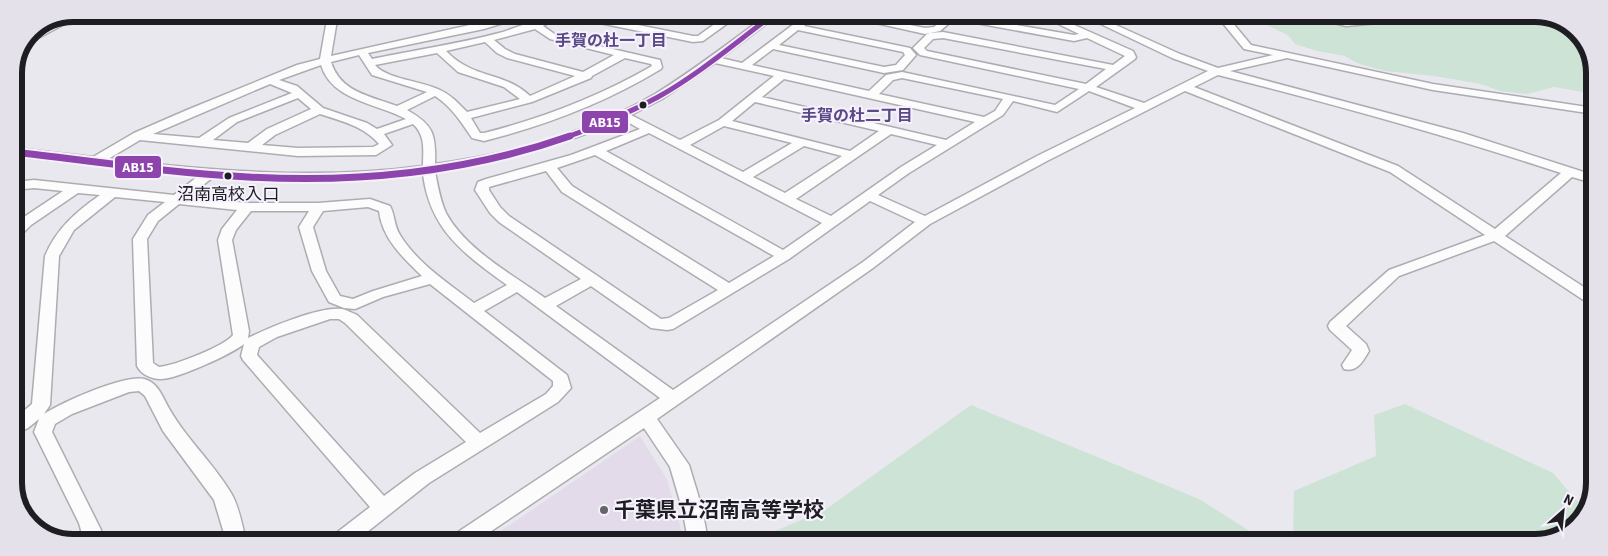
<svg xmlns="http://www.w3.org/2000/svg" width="1608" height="556" font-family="'Source Sans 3','Noto Sans JP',sans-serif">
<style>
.education{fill:#e3dbe9}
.green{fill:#cce3d5}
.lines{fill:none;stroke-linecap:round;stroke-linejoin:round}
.minor-casing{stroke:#aeacb1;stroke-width:3}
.minor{fill:#fcfcfd;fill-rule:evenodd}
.bus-1-far1-casing{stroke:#f6f2fd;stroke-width:8}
.bus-1-casing{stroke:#f6f2fd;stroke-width:11}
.bus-1-far1{stroke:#8e44ad;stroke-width:5}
.bus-1{stroke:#8e44ad;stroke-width:7}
.bus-dot{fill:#1e1d22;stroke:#f6f2fd;stroke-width:2}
.poi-dot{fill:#65646a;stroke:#f6f2fd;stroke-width:2}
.labels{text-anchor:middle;stroke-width:4;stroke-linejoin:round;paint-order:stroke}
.far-neighbourhood-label{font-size:16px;font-weight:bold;fill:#5b4886;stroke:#f6f2fd}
.bus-label{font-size:17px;fill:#1e1d22;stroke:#f6f2fd}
.near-poi-label{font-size:21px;font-weight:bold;fill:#1e1d22;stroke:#f6f2fd;text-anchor:start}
.rim{fill:none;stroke:#1e1d22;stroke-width:6}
.line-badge{stroke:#f6f2fd;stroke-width:2}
.badge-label{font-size:14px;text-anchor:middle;font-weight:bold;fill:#fff}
</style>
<rect width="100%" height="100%" fill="#eae8ef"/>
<!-- education -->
<path class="education" d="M 640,436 L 667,479 L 684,540 L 488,540 Z"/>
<!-- green -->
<g class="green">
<path d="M 1248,16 L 1553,17 L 1582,37 L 1594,69 L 1594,94 L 1554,87 L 1527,94 L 1500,91 L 1481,84 L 1434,76 L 1385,71 L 1357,63 L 1345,56 L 1317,51 L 1295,44 L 1288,35 Z"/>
<path d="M 1405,404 L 1553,473 L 1583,508 C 1577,533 1556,535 1535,542 L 1293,542 L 1294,491 L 1376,456 L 1374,415 Z"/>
<path d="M 971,405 L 1199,499 L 1267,542 L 751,541 L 825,510 Z"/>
</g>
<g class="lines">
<!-- minor casing -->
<g class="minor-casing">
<g id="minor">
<path d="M 74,14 L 83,14 L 31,42 L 26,43 L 30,35 Z"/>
<path d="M 328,14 L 338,14 L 331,56 L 515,15 L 529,15 L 484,29 L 368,53 L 372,59 C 415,50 457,44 499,33 C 517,28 546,15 562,15 L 543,26 L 556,35 L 565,38 L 660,60 L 662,67 L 661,69 C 605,103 547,125 484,141 L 472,138 C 461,122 452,107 435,96 L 407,110 C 434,125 436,135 435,164 C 511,154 589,133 655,94 C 694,70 730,42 767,15 L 778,15 L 721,58 L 742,63 L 806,15 L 816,15 L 804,26 L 910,48 L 916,55 L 903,70 L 884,73 L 773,49 L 752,65 L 869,91 L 886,75 L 902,72 L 1055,105 L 1079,89 L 920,55 L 913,48 L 927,34 L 930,33 L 925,34 L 840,15 L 860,15 L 925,28 L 934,27 L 947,16 L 965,16 L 1074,35 L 1079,34 L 1042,16 L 1054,16 L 1133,51 L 1136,57 L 1135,59 L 1096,87 L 1144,103 L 1208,71 L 1172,58 L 1084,16 L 1096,16 L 1180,54 L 1218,68 L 1273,55 L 1244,49 L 1217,16 L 1227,16 L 1251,45 L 1433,84 L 1594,108 L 1594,114 L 1433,90 L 1287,58 L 1230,71 L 1463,133 L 1593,175 L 1593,183 L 1572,177 L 1505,236 L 1593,293 L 1592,305 L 1588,303 L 1494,241 L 1399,276 L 1346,326 L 1366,344 L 1369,351 C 1363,361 1357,373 1344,369 L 1342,365 L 1352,350 L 1330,330 L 1328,326 L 1330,322 L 1389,270 L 1485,235 L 1390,172 L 1185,91 L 1047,161 L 930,224 L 873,268 L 657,419 L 689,465 L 702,508 L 708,541 L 688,540 L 682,508 L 670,467 L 644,428 L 478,540 L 452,540 L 455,534 L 660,398 L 517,292 L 484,311 L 567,375 L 571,388 L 558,402 L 429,483 L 357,540 L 332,540 L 335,534 L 370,507 L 243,360 L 241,356 L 244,344 C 232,354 175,380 160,379 C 151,379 141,374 137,366 L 133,239 L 148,215 L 165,202 L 115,197 L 74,230 L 59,256 L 50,405 L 44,414 C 63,402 123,375 144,379 C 156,382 161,393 166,403 C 183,436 212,461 231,493 C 239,506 242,525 246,540 L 226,540 L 214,500 L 163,431 L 145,396 L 139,391 L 129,392 L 72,414 L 55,424 L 52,432 L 101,530 L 100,539 L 80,539 L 81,530 L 79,523 L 34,432 L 39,419 L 28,428 L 14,434 L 14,419 L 32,404 L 45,256 C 57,228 76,212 100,195 L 78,193 L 31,225 L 19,237 L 14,238 L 14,226 L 21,219 L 63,191 L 34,188 L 14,190 L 14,182 L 34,180 L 174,195 L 197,177 L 14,156 L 14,148 L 93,157 L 134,133 L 187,110 L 297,65 L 320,59 ZM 954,19 L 1074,41 L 1087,38 L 1125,56 L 1113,65 L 943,32 L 930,33 L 940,31 ZM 535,29 L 550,39 L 614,55 L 583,72 L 515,54 L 505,49 L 494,40 ZM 798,30 L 903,52 L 905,55 L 896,65 L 884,67 L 779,45 ZM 943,38 L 1106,69 L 1086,84 L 927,51 L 924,48 L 933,39 ZM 485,42 L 497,53 L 507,58 L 575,76 L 530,96 C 504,71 474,80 446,51 ZM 437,53 L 458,72 L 504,87 L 520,99 L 467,112 C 458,103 451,95 440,90 C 422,81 386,79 375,65 ZM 359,55 L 372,75 L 427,92 L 397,106 C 370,96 340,92 331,62 ZM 625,58 L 651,64 L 652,66 C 598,97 543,118 484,133 L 480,133 L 471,118 L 532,102 L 591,78 L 592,76 ZM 715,63 L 774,76 L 719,120 L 680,140 L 631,115 L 662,99 ZM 321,65 C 332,101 377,103 406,119 L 377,129 L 367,123 L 323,108 L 297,86 L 279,80 ZM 1218,75 C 1334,104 1448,136 1561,173 L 1495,229 L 1398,166 L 1194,87 ZM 902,78 L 1003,99 L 995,111 L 984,117 L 879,94 L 893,80 ZM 784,79 L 975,122 L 946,140 L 762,97 ZM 270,84 L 292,93 L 229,118 L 199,138 L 153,134 ZM 1089,91 L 1135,108 L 1039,155 L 925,216 L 878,195 L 909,173 L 1003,115 L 1013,101 L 1057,112 ZM 298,98 L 311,109 L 267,129 L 248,143 L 213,140 L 237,122 ZM 755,102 L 879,131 L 850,151 L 732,121 ZM 320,114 C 341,121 364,126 379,144 L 373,147 L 298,148 L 262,145 L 275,135 ZM 622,119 L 640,129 L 571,155 L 486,179 L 478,182 L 475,190 L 490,213 L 499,222 L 581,279 L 545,298 C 513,275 465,249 446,213 C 440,200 438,186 435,172 C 499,163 563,146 622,119 ZM 413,124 C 426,136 423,150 423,166 C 317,180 213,171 108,159 L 140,140 L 298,156 L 376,155 L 392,145 L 384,134 ZM 724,126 L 792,143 L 743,172 L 690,145 ZM 649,133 L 822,223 L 783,250 L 606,151 ZM 891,134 L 937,145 L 901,167 L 831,216 L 796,199 ZM 804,146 L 842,156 L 785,193 L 753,177 ZM 595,155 L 774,256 L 729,283 L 572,186 L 557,168 ZM 546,171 L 562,192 L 718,290 L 669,318 L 661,319 L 509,216 L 500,207 L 489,190 L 489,187 L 496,185 ZM 423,174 C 430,230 464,254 507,285 L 474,303 C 448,283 417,263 400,235 C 394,226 395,215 390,206 L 370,199 L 318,203 L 247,203 L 188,197 L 212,178 C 282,184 353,183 423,174 ZM 870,201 L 915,222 L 863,262 L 673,390 L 556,306 L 591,286 L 651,328 L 667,330 L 673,329 L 789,259 ZM 179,204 L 237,210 L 222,229 L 218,240 L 233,335 C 225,346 174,366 159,367 L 153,363 L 147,239 L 158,221 ZM 368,207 L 379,211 C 382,238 403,258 422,276 L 373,291 L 353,299 L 340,296 L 326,271 L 313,227 L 323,211 ZM 251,211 L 309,211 L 299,227 L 312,271 L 329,302 L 344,308 L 355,309 L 383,297 L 430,284 L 553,381 L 553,386 L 546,394 L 480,433 L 357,315 C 352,313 347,310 342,309 C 320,306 268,328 248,338 L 249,331 L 232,240 L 236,230 ZM 330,319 L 339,319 L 345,323 L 466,442 L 415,473 L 384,496 L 257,355 L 259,347 L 277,337 Z"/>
<path d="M 570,15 L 588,15 L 693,36 L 698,36 L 716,23 L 685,17 L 683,15 L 703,15 L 722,19 L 728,15 L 739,15 L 703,41 L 693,42 L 575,18 Z"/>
<path d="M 1305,16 L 1326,16 L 1346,20 L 1385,16 L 1414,17 L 1409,20 L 1346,26 Z"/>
</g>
</g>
<!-- minor -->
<use href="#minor" class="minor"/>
<!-- bus-1-far1 casing -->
<g class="bus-1-far1-casing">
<path id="bus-1-far1" d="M 567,137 C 598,126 629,113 658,97 C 699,74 735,43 773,15"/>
</g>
<!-- bus-1 casing -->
<g class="bus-1-casing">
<path id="bus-1" d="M 14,152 C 92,161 170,173 248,177 C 356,183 468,172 570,136"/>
</g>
<!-- bus-1-far1 -->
<use href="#bus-1-far1" class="bus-1-far1"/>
<!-- bus-1 -->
<use href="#bus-1" class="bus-1"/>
</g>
<!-- markers -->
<g class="bus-dot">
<circle cx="643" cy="105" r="4.5"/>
<circle cx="228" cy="176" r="4.5"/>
</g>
<circle class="poi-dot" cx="604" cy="510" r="5"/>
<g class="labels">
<!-- far-neighbourhood labels -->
<g class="far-neighbourhood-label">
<text x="611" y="46">手賀の杜一丁目</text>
<text x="857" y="121">手賀の杜二丁目</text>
</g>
<!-- bus labels -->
<g class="bus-label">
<text x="228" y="200">沼南高校入口</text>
</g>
<!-- near-poi labels -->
<g class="near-poi-label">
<text x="614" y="517">千葉県立沼南高等学校</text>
</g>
</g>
<!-- crop -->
<path d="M0 0H1608V556H0ZM73 22H1535A51 51 0 0 1 1586 73V483A51 51 0 0 1 1535 534H73A51 51 0 0 1 22 483V73A51 51 0 0 1 73 22Z" fill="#e5e1eb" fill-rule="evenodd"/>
<path class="rim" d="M73 22H1535A51 51 0 0 1 1586 73V483A51 51 0 0 1 1535 534H73A51 51 0 0 1 22 483V73A51 51 0 0 1 73 22Z"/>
<g class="line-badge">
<rect x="581" y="110" width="48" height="24" rx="5" fill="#8e44ad"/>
<rect x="114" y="155" width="48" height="24" rx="5" fill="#8e44ad"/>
</g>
<g class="badge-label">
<text x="605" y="127">AB15</text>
<text x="138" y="172">AB15</text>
</g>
<!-- north arrow -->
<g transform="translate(1563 511) rotate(27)" stroke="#f6f2fd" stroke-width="4" paint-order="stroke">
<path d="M0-4L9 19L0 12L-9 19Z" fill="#1e1d22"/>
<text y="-8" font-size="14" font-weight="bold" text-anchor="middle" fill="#1e1d22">N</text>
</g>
</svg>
